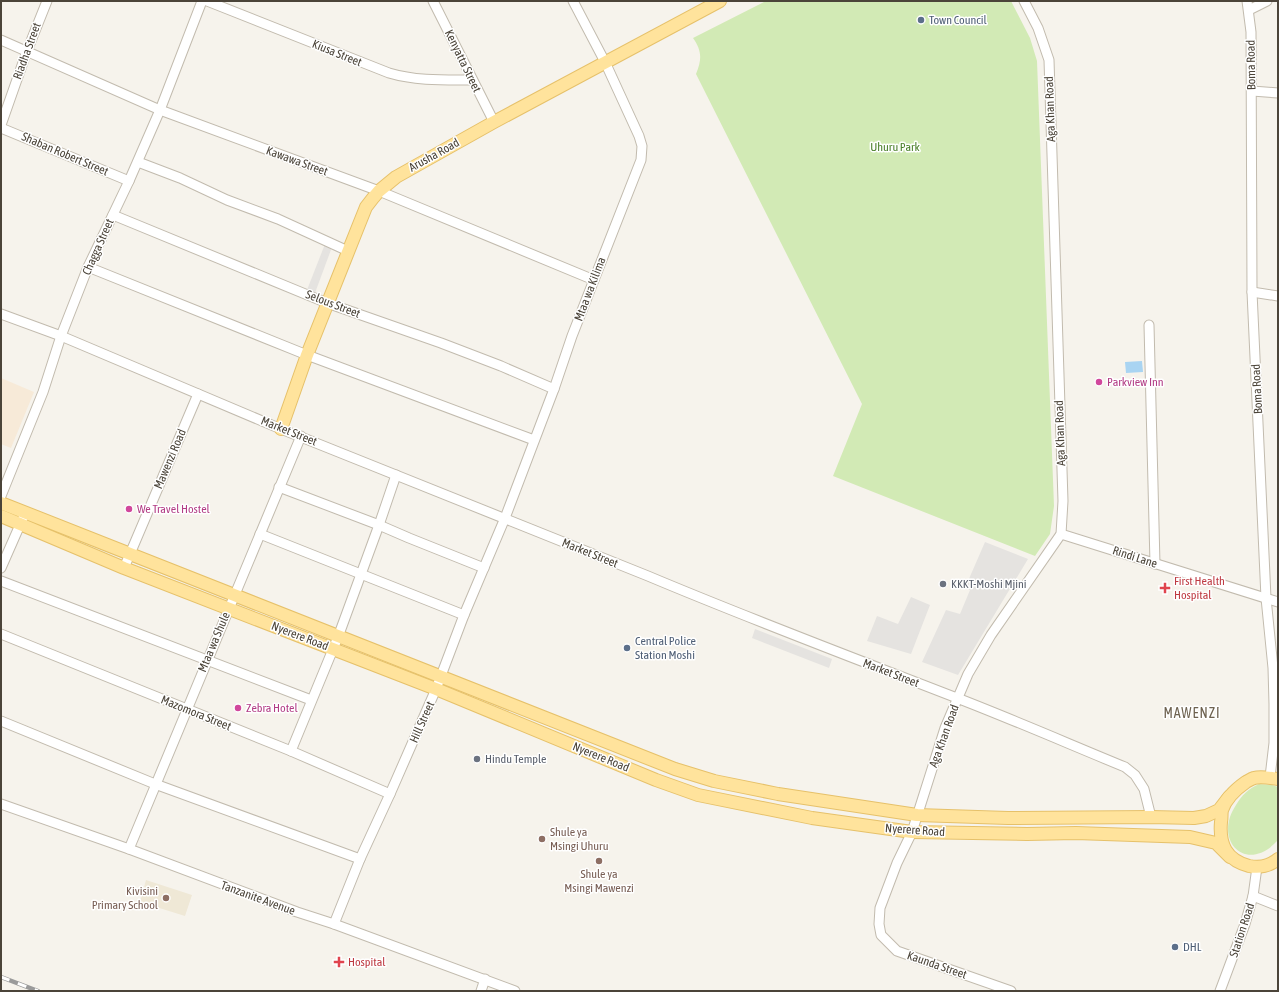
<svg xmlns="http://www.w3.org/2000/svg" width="1279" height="992" font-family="'Asap Condensed',sans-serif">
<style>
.commercial{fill:#f7ead8}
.education{fill:#efe8d6}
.green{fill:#d2eab5}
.parking{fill:#e5e3e0}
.water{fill:#a9d4f2}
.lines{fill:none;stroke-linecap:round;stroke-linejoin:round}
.minor-casing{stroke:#c2bbae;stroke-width:11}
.major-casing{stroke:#e6c16a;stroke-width:14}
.minor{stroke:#fff;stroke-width:9}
.major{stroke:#ffe39c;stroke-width:12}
.rail-casing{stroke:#9a9a9a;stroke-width:4.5}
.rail{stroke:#fff;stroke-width:3;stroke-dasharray:9;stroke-linecap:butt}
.service-dot{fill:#5c6f8a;stroke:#fff;stroke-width:1.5}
.hotel-dot{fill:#d1479c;stroke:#fff;stroke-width:1.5}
.worship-dot{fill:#6b7280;stroke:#fff;stroke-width:1.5}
.health-dot{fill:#e0444e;stroke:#fff;stroke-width:1.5}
.education-dot{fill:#8d6e63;stroke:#fff;stroke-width:1.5}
.labels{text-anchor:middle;stroke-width:3;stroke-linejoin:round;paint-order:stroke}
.service-label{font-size:12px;fill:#4e5e75;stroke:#fff;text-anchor:start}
.street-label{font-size:12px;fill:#4b4439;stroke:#fff}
.park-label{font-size:12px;fill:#4a7f2a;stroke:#fff}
.hotel-label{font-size:12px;fill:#b23c85;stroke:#fff;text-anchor:start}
.health-label{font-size:12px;fill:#be3a42;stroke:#fff;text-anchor:start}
.worship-label{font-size:12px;fill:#5b616d;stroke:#fff;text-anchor:start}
.education-label{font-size:12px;fill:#785e54;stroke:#fff;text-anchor:start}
.quarter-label{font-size:14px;letter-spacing:1px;fill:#6e6250;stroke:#fff}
</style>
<rect width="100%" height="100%" fill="#f6f3ec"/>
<!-- commercial -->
<path class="commercial" d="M 1,378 L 34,392 L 11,448 L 1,444 Z"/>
<!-- education -->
<path class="education" d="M 146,880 L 192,895 L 185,916 L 140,902 Z"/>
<!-- green -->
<g class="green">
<path d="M 766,1 L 1011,1 L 1030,38 L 1037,61 L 1054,506 L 1050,534 L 1035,556 L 833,476 L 862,404 L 696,74 C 702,59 702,51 693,38 Z"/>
<path d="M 1259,784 L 1272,785 L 1278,787 L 1278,840 C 1247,875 1212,841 1236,805 C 1242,795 1248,789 1259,784 Z"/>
</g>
<!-- parking -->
<g class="parking">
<path d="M 325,244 L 332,247 L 315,293 L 307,290 Z"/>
<path d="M 985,542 L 1028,559 L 958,675 L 922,662 L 946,610 L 960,614 L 970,590 L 965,588 Z"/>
<path d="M 911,597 L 930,605 L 911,654 L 867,641 L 877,616 L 898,624 Z"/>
<path d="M 755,629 L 832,659 L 829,668 L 752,638 Z"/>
</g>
<!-- water -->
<path class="water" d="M 1142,361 L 1143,372 L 1126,373 L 1125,362 Z"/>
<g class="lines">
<!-- minor casing -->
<g class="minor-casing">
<g id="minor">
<path d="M 207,1 L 389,73 C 416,81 444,80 472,80"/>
<path d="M 433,1 L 494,122"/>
<path d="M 1247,1 L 1251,32 L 1252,292 L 1266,598 L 1273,668 L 1274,704 L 1274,743 L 1270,777"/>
<path d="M 1249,10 L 1267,1"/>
<path d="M 1,40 L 160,110 L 379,191 L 594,280"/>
<path d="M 1252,91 L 1278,93"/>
<path d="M 1,125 L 27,51 L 47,1"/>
<path d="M 1,128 L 129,181"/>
<path d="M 138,162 L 180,178 L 227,200 L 278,219 L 348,251"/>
<path d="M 113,215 L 327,303 L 441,343 L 501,366 L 554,389"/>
<path d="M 88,267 L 307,355 L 534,440"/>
<path d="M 1252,292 L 1278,296"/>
<path d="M 1,314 L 61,336 L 281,429 L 648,576 C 750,619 854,658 957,698 C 1014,720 1069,744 1125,767 L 1135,775 L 1144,789 L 1151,817"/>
<path d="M 1149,325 L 1155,564"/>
<path d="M 279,487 L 379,525 L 409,538 L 484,568"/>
<path d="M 1,496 L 43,392 L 61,336 L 88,267 L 129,181 L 160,110 L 202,1"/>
<path d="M 260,534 L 464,615"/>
<path d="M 1061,534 L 1278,602"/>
<path d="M 1,568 L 23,518"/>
<path d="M 124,568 L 198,394"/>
<path d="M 1,581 L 311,700"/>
<path d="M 1,634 L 291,751 L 390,794"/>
<path d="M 1,721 L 155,784 L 360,859"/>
<path d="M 291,751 L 338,637 L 379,525 L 396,475"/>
<path d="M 1,804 L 129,849 L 297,912 L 334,924 L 515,991"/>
<path d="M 129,849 L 301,436"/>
<path d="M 1253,896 L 1278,906"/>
<path d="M 334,924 L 360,859 L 390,794 L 436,689 L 464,615 L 505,518 L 554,389 L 572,336 L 641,160 L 642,146 L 639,136 L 605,62 L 573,1"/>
<path d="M 481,991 L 485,979"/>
<path d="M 1011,991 L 897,951 L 881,935 L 879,924 L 880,908 L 897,863 L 912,832 L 945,728 L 968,674 L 991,635 L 1061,534 L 1063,501 L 1049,60 L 1038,28 L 1024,1"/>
<path d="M 1220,991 L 1245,924 L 1253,896 L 1257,867"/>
</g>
</g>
<!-- major casing -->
<g class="major-casing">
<g id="major">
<path d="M 281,429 L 307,355 L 358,227 L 366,207 L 373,198 L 379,191 L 396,177 L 494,122 L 720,1"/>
<path d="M 1,503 L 675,769 L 714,781 L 778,794 L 917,815 L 1008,818 L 1151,817 L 1194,818 L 1206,816 L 1219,810 L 1229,797"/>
<path d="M 1,516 L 124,568 L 436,689 L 656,780 L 698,795 L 812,818 L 912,832 L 1027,834 L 1076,833 L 1190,837 L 1216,843 L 1230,857"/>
<path d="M 1278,779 C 1271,778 1261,776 1254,778 C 1251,779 1248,781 1246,782 C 1236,789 1226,798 1222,810 C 1221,814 1222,818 1221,822 C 1219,844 1226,860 1249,866 C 1259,868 1270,866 1278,859"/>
</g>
</g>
<!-- minor -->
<use href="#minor" class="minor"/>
<!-- major -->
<use href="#major" class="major"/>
<!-- rail casing -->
<g class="rail-casing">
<path id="rail" d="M 1,977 L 38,991"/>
</g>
<!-- rail -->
<use href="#rail" class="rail"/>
</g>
<!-- markers -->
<g class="service-dot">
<circle cx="921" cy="20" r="4"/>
<circle cx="627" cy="648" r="4"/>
<circle cx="1175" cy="947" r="4"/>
</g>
<g class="hotel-dot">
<circle cx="1099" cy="382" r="4"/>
<circle cx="129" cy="509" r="4"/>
<circle cx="238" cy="708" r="4"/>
</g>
<g class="worship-dot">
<circle cx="943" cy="584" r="4"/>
<circle cx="477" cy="759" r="4"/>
</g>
<g class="health-dot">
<path d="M1163 582h4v4h4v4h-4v4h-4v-4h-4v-4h4z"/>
<path d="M337 956h4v4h4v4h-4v4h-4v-4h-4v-4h4z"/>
</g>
<g class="education-dot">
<circle cx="542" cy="839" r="4"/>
<circle cx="599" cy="861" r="4"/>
<circle cx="166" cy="898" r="4"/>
</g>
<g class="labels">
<!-- service labels -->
<g class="service-label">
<text x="929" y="24">Town Council</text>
<text x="635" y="645">Central Police<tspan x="635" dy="14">Station Moshi</tspan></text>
<text x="1183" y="951">DHL</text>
</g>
<!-- street labels -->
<g class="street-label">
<text transform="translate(27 51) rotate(-70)" y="4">Riadha Street</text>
<text transform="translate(337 53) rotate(22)" y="4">Kiusa Street</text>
<text transform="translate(463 61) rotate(64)" y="4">Kenyatta Street</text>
<text transform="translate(1251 65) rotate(-91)" y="4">Boma Road</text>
<text transform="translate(1050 109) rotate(-92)" y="4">Aga Khan Road</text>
<text transform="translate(65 154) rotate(23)" y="4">Shaban Robert Street</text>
<text transform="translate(434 155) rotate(-29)" y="4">Arusha Road</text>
<text transform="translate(297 161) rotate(20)" y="4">Kawawa Street</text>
<text transform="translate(98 247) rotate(-66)" y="4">Chagga Street</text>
<text transform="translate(590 289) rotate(-69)" y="4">Mtaa wa Kilima</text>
<text transform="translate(333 304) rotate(21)" y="4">Selous Street</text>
<text transform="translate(1257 389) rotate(-93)" y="4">Boma Road</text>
<text transform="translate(289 431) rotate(22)" y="4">Market Street</text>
<text transform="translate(1060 433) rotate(-92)" y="4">Aga Khan Road</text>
<text transform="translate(170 459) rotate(-67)" y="4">Mawenzi Road</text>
<text transform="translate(590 553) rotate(22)" y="4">Market Street</text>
<text transform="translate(1135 557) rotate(18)" y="4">Rindi Lane</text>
<text transform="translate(300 636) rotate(21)" y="4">Nyerere Road</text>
<text transform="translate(214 642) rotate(-67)" y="4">Mtaa wa Shule</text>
<text transform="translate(891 673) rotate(21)" y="4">Market Street</text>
<text transform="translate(196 713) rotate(22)" y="4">Mazomora Street</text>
<text transform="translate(422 722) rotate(-66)" y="4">Hill Street</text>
<text transform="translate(944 736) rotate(-70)" y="4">Aga Khan Road</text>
<text transform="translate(601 757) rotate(22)" y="4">Nyerere Road</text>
<text transform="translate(915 830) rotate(4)" y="4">Nyerere Road</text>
<text transform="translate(258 898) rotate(20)" y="4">Tanzanite Avenue</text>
<text transform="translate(1242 930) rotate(-72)" y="4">Station Road</text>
<text transform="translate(937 965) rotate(19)" y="4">Kaunda Street</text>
</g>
<!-- park labels -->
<g class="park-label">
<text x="895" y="151">Uhuru Park</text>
</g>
<!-- hotel labels -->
<g class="hotel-label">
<text x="1107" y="386">Parkview Inn</text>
<text x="137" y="513">We Travel Hostel</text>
<text x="246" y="712">Zebra Hotel</text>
</g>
<!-- health labels -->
<g class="health-label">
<text x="1174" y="585">First Health<tspan x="1174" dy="14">Hospital</tspan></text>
<text x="348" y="966">Hospital</text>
</g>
<!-- worship labels -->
<g class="worship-label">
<text x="951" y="588">KKKT-Moshi Mjini</text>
<text x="485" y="763">Hindu Temple</text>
</g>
<!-- education labels -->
<g class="education-label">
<text x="550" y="836">Shule ya<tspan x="550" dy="14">Msingi Uhuru</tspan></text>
<text x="599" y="878" text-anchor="middle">Shule ya<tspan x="599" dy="14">Msingi Mawenzi</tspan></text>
<text x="158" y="895" text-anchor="end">Kivisini<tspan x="158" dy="14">Primary School</tspan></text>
</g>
<!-- quarter labels -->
<g class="quarter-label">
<text x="1192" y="718">MAWENZI</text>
</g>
</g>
<!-- border -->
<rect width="1279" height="992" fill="none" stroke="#4b4439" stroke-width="4"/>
</svg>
